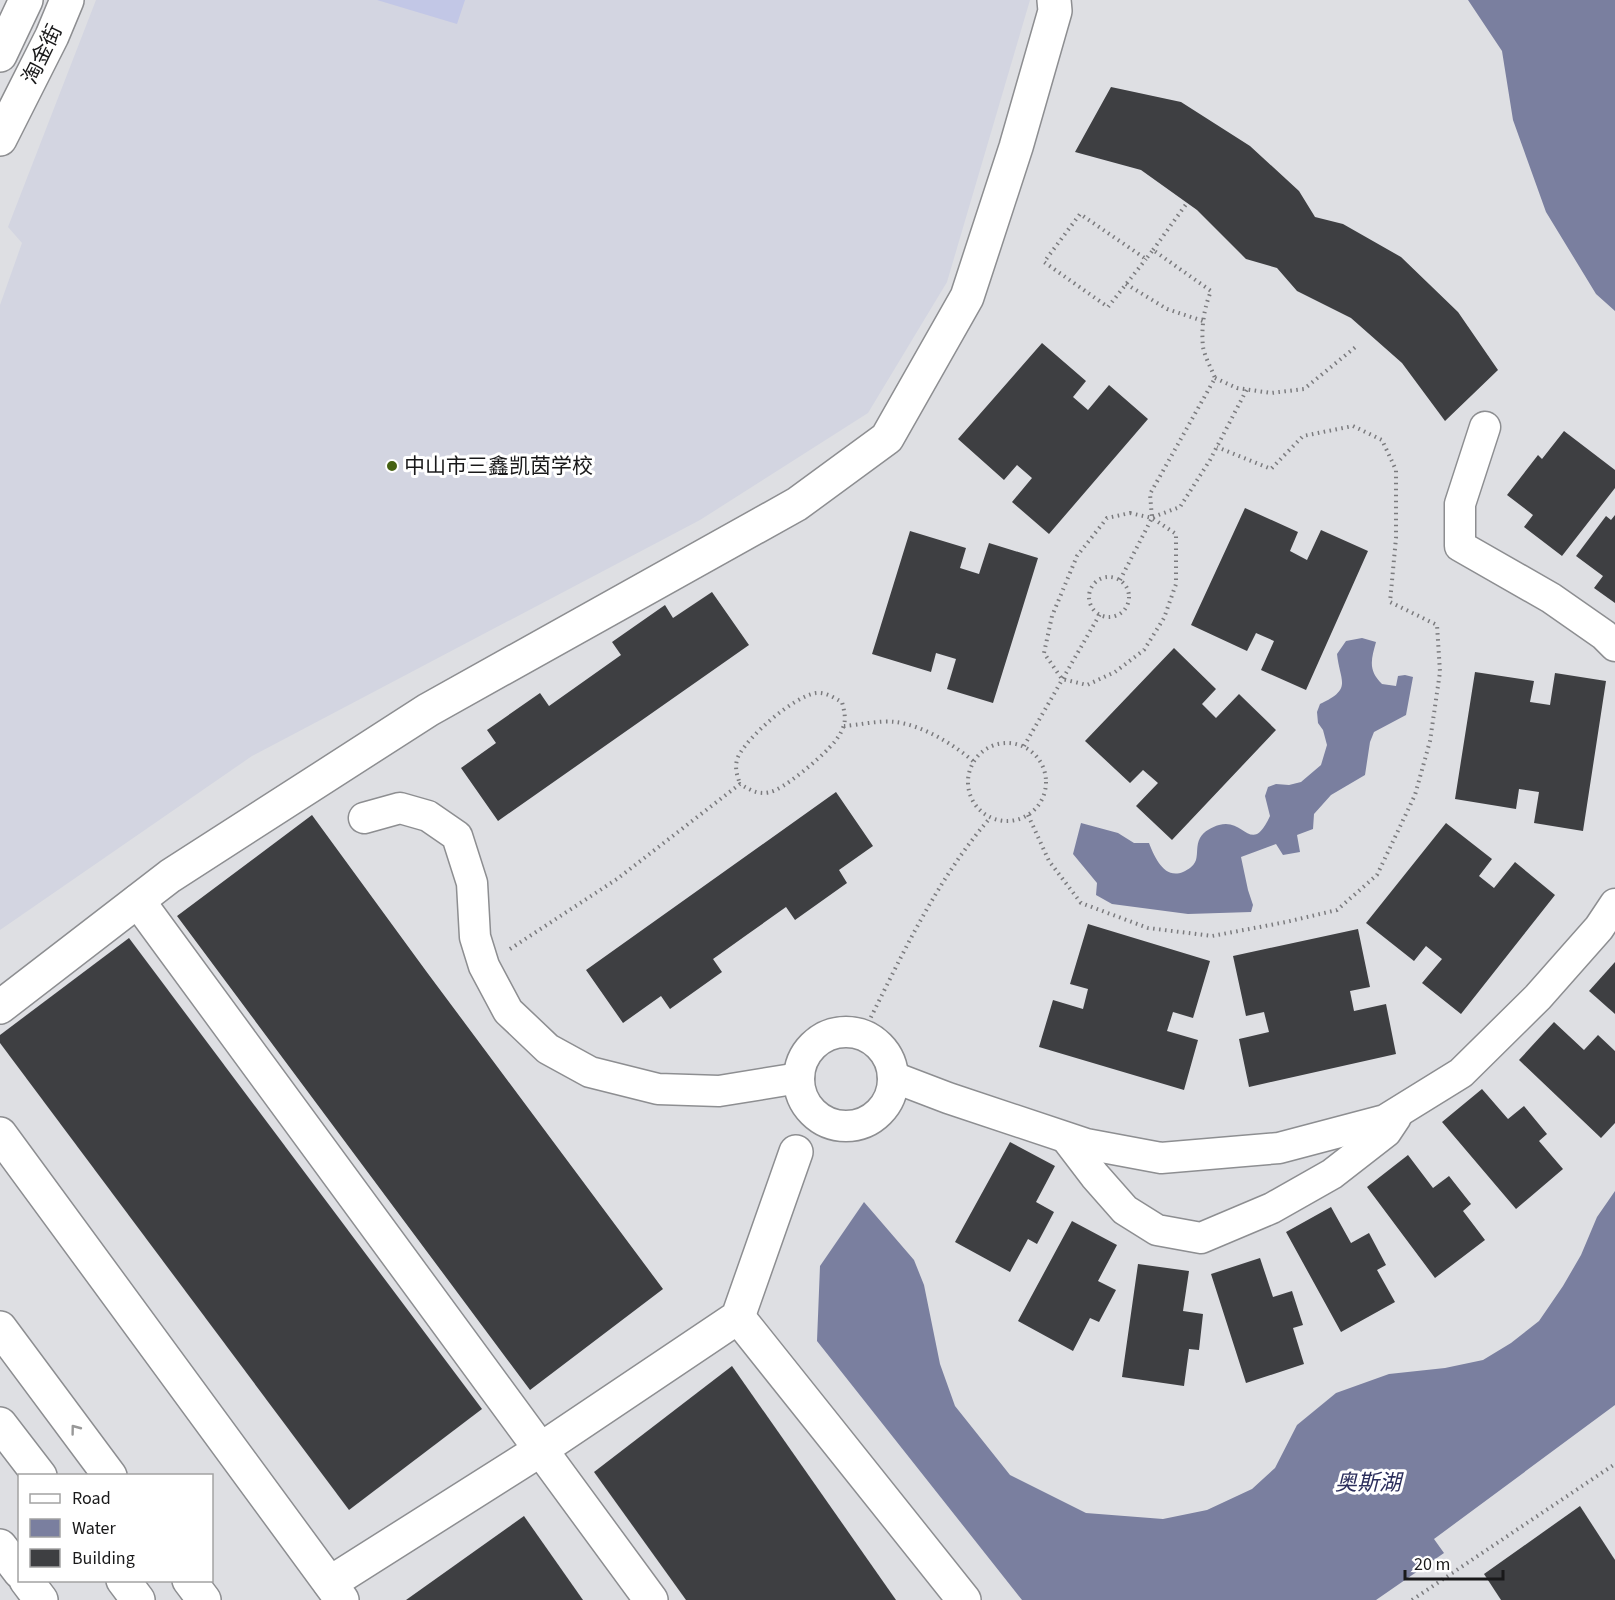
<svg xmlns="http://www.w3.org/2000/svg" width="1615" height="1600" font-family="'Source Sans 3','Noto Sans SC',sans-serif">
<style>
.built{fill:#d3d5e1}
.green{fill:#c2c7e6}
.water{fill:#7a7f9f}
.building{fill:#3e3f42}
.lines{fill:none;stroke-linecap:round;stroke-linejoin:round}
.street-casing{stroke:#8d8e91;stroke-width:33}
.secondary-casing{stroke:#8d8e91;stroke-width:36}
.highway-casing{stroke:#8d8e91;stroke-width:36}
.path{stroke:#7b7b7e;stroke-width:4;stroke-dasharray:1.5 4.5;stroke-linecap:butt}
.street{stroke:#fff;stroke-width:30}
.secondary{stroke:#fff;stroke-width:33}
.highway{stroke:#fff;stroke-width:33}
.oneway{stroke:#989898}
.poi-dot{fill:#456113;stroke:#fff;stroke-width:2}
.labels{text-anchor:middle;stroke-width:6;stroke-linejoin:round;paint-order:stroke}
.street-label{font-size:21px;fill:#19191a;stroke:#fff}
.poi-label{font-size:21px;fill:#19191a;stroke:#fff;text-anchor:start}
.water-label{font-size:22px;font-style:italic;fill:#2b2e5c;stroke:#fff}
</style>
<rect width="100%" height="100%" fill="#dedfe3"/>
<!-- built -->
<path class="built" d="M 96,0 L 1030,0 L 947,282 L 868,413 L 700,520 L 252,756 L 0,930 L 0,305 L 22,243 L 8,227 Z"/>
<!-- green -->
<path class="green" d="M 377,0 L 465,0 L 457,24 Z"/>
<!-- water -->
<g class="water">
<path d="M 1468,0 L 1615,0 L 1615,311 L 1596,294 L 1546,212 L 1513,120 L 1502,51 Z"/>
<path d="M 1362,638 L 1376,642 C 1371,660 1368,670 1382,684 L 1396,686 L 1398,676 L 1405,675 L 1413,677 L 1406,715 L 1374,732 L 1370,742 L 1365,775 L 1331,795 L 1314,814 L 1313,829 L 1297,835 L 1300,852 L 1283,855 L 1276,844 L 1241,857 L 1248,890 L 1253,905 L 1251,912 L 1188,914 L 1112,904 L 1096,895 L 1097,883 L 1073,854 L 1081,823 L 1118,833 L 1134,843 L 1149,843 C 1154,856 1164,880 1183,872 C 1189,869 1193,867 1196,860 C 1198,853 1196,845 1200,838 C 1204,831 1212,827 1219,825 C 1245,817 1251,857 1270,816 L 1265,796 L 1268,787 L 1276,784 L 1289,785 L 1301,782 L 1321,765 L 1327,745 L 1323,730 L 1318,723 L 1317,712 L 1320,704 C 1353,689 1340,682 1337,654 L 1346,641 Z"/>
<path d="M 1615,1191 L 1615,1405 L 1434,1539 L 1444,1553 L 1376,1600 L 1022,1600 L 817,1341 L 820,1266 L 864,1202 L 914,1260 L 924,1285 L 940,1364 L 955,1406 L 1010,1475 L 1086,1513 L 1163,1519 L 1207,1510 L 1252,1489 L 1275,1468 L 1297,1425 L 1336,1393 L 1389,1374 L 1445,1368 L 1483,1360 L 1511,1343 L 1539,1321 L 1563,1286 L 1581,1255 L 1597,1217 Z"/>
</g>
<!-- building -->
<g class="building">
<path d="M 1111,87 L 1181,102 L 1250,146 L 1299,191 L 1315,217 L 1343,224 L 1401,257 L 1458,312 L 1498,370 L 1445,421 L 1402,363 L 1351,318 L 1297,291 L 1277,268 L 1246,259 L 1197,210 L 1141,170 L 1075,152 Z"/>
<path d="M 1042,343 L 1086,381 L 1073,397 L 1088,410 L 1109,385 L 1148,419 L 1049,534 L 1012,502 L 1032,478 L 1017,465 L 1004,480 L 958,439 Z"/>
<path d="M 1564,431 L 1615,470 L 1615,488 L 1562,556 L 1524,527 L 1533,515 L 1507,495 L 1538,455 L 1542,459 Z"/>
<path d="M 1245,508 L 1298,532 L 1290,551 L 1307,560 L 1321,530 L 1368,551 L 1306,690 L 1261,670 L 1274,641 L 1256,633 L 1247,651 L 1191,625 Z"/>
<path d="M 1615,515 L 1615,603 L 1594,588 L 1603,576 L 1576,556 L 1606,516 L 1611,520 Z"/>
<path d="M 910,531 L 966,548 L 960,568 L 979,574 L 989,543 L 1038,558 L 993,703 L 947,689 L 956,659 L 936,653 L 931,672 L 872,654 Z"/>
<path d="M 712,592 L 749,645 L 498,821 L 461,768 L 496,743 L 487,730 L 540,693 L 549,706 L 621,655 L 612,642 L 665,605 L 673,618 Z"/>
<path d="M 1174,648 L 1216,689 L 1202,704 L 1216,718 L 1239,694 L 1276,730 L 1172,840 L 1136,806 L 1158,783 L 1143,770 L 1130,783 L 1085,741 Z"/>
<path d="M 1475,672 L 1534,681 L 1530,702 L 1550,705 L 1555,673 L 1606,681 L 1583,831 L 1534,823 L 1539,792 L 1519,789 L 1516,809 L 1455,799 Z"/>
<path d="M 836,792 L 873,846 L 839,870 L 847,883 L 795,920 L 786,907 L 748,934 L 713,959 L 722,972 L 670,1009 L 661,996 L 623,1023 L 586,970 Z"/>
<path d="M 312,815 L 426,971 L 663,1289 L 530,1390 L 177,916 Z"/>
<path d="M 1446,823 L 1492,859 L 1479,876 L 1494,888 L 1515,862 L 1555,895 L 1461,1014 L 1422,983 L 1442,959 L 1426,946 L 1414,961 L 1366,923 Z"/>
<path d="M 1088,924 L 1210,961 L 1193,1018 L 1173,1012 L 1167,1031 L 1198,1040 L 1184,1090 L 1039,1047 L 1053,1000 L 1083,1009 L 1088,989 L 1070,984 Z"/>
<path d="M 1358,929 L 1370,987 L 1350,991 L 1354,1011 L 1386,1004 L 1396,1054 L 1249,1087 L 1239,1039 L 1269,1032 L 1264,1012 L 1246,1016 L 1233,956 Z"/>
<path d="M 129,938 L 482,1409 L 349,1510 L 0,1043 L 0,1035 Z"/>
<path d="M 1615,962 L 1615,1014 L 1589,991 Z"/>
<path d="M 1554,1022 L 1584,1050 L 1598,1035 L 1615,1051 L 1615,1123 L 1601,1138 L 1519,1060 Z"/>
<path d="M 1482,1089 L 1508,1119 L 1524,1106 L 1547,1134 L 1539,1141 L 1563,1169 L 1516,1209 L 1442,1122 Z"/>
<path d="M 1010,1142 L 1055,1166 L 1036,1202 L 1054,1212 L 1037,1244 L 1028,1239 L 1010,1272 L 955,1242 Z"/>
<path d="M 1408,1155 L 1433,1188 L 1449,1176 L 1471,1204 L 1463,1211 L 1485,1240 L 1435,1278 L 1367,1187 Z"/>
<path d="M 1331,1207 L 1351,1243 L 1369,1233 L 1386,1265 L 1377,1270 L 1395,1302 L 1341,1332 L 1286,1232 Z"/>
<path d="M 1072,1221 L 1117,1245 L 1098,1281 L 1116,1290 L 1099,1322 L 1090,1318 L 1073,1351 L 1018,1321 Z"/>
<path d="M 1260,1258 L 1273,1297 L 1292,1291 L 1303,1325 L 1293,1328 L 1304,1364 L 1246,1383 L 1211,1274 Z"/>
<path d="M 1138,1264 L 1189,1271 L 1183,1311 L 1203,1314 L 1199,1350 L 1189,1349 L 1184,1386 L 1122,1377 Z"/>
<path d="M 732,1366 L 896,1600 L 686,1600 L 594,1472 Z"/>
<path d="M 1580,1506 L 1615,1560 L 1615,1600 L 1501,1600 L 1484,1574 Z"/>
<path d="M 524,1516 L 583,1600 L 406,1600 Z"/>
</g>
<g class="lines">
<!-- street casing -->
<g class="street-casing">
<g id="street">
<path d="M 1485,427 L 1460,504 L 1460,546 L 1551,598 L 1604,635 L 1615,646"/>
<path d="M 364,818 L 400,808 L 428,816 L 457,836 L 472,883 L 475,937 L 484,966 L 508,1011 L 548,1049 L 590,1072 L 658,1089 L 719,1091 L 799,1078"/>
<circle cx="846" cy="1079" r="47"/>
<path d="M 893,1077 L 948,1098 L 1086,1144 L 1161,1158 L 1279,1148 L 1385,1120 L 1461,1073 L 1538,997 L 1599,928 L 1615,904"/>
<path d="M 1066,1138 L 1095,1176 L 1125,1210 L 1157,1230 L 1201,1238 L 1272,1208 L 1332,1174 L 1386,1132 L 1396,1117"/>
</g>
</g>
<!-- secondary casing -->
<g class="secondary-casing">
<g id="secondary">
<path d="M 0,55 L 26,0"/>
<path d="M 0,139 L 52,36 L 67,0"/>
<path d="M 138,901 L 651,1600"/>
<path d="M 0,1007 L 170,876 L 428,710 L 797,504 L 887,438 L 967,297 L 1016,147 L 1055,11 L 1054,0"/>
<path d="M 0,1134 L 342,1600"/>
<path d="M 738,1317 L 964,1600"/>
<path d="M 330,1583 L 540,1450 L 738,1317 L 796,1152"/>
</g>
</g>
<!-- highway casing -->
<g class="highway-casing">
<g id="highway">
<path d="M 0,1328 L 110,1476"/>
<path d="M 0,1424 L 40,1476"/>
<path d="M 0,1546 L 20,1572"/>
<path d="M 26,1580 L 41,1600"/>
<path d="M 123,1580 L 138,1600"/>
<path d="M 189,1580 L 204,1600"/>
</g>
</g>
<!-- path -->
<g class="path">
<path d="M 1153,250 L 1187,203"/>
<path d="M 1126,284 L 1167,309 L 1203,321"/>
<path d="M 1215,378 L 1237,388 L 1271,393 L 1304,389 L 1358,345"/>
<path d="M 1130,513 L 1152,518 L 1176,534 L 1176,584 L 1164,618 L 1144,650 L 1115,672 L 1087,685 L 1062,679 L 1044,653 L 1052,616 L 1077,556 L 1107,518 Z"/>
<path d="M 1153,517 L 1180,507 L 1210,460 L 1247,389"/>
<circle cx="1109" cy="597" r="20"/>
<path d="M 1120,580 L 1152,518 L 1150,494 L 1215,378 C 1211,368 1205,357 1203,347 C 1201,328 1204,308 1211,291 L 1153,250 L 1146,259 L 1080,214 L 1044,262 L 1108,307 L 1146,259"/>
<path d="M 844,726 C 858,725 881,720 895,722 C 922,725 953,744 973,761"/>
<circle cx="1007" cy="782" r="39"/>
<path d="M 1024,746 L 1100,614"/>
<path d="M 1028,815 L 1049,861 L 1081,903 L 1148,928 L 1212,936 L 1286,922 L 1337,910 L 1377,875 L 1415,795 L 1430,741 L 1440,672 L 1437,625 L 1390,602 L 1396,538 L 1396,470 L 1382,440 L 1353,426 L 1303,436 L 1271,469 L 1217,447"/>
<path d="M 510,949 L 617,879 L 740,784 C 750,790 758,795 770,792 C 783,790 820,758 829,748 C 836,741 841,734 844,725 C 846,717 844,710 842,702 C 834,698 826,692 816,693 C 793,697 748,736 738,757 C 734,767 737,775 740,784"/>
<path d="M 864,1034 L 869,1021 C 904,951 938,878 990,818"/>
<path d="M 1412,1600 L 1615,1464"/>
</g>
<!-- street -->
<use href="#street" class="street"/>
<!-- secondary -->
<use href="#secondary" class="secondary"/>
<!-- highway -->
<use href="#highway" class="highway"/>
</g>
<!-- one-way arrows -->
<defs><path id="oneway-chevron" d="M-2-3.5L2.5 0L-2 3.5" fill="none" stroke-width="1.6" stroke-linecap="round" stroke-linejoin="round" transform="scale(1.5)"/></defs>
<use class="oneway" href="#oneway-chevron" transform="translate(75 1429) rotate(-127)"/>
<!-- markers -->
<circle class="poi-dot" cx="392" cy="466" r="6"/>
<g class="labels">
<!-- street labels -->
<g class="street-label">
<text transform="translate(42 54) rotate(-64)" y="7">淘金街</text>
</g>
<!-- poi labels -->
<g class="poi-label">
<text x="404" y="473">中山市三鑫凯茵学校</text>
</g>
<!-- water labels -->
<g class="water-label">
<text x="1368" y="1490">奥斯湖</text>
</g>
</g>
<!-- legend -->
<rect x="18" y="1474" width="195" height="108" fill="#ffffff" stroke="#a3a3a3" stroke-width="1.5"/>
<rect x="30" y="1494" width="30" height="9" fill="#ffffff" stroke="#a3a3a3" stroke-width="1.5"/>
<text x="72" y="1504" font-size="18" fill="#19191a">Road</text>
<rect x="30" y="1519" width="30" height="18" fill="#7a7f9f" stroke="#a3a3a3" stroke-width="1.5"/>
<text x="72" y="1534" font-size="18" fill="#19191a">Water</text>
<rect x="30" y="1549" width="30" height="18" fill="#3e3f42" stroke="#a3a3a3" stroke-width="1.5"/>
<text x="72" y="1564" font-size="18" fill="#19191a">Building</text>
<!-- scale -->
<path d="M1405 1570v9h98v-9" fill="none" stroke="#19191a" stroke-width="3"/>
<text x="1414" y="1570" font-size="18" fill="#19191a" stroke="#ffffff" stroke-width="4.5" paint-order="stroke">20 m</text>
</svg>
